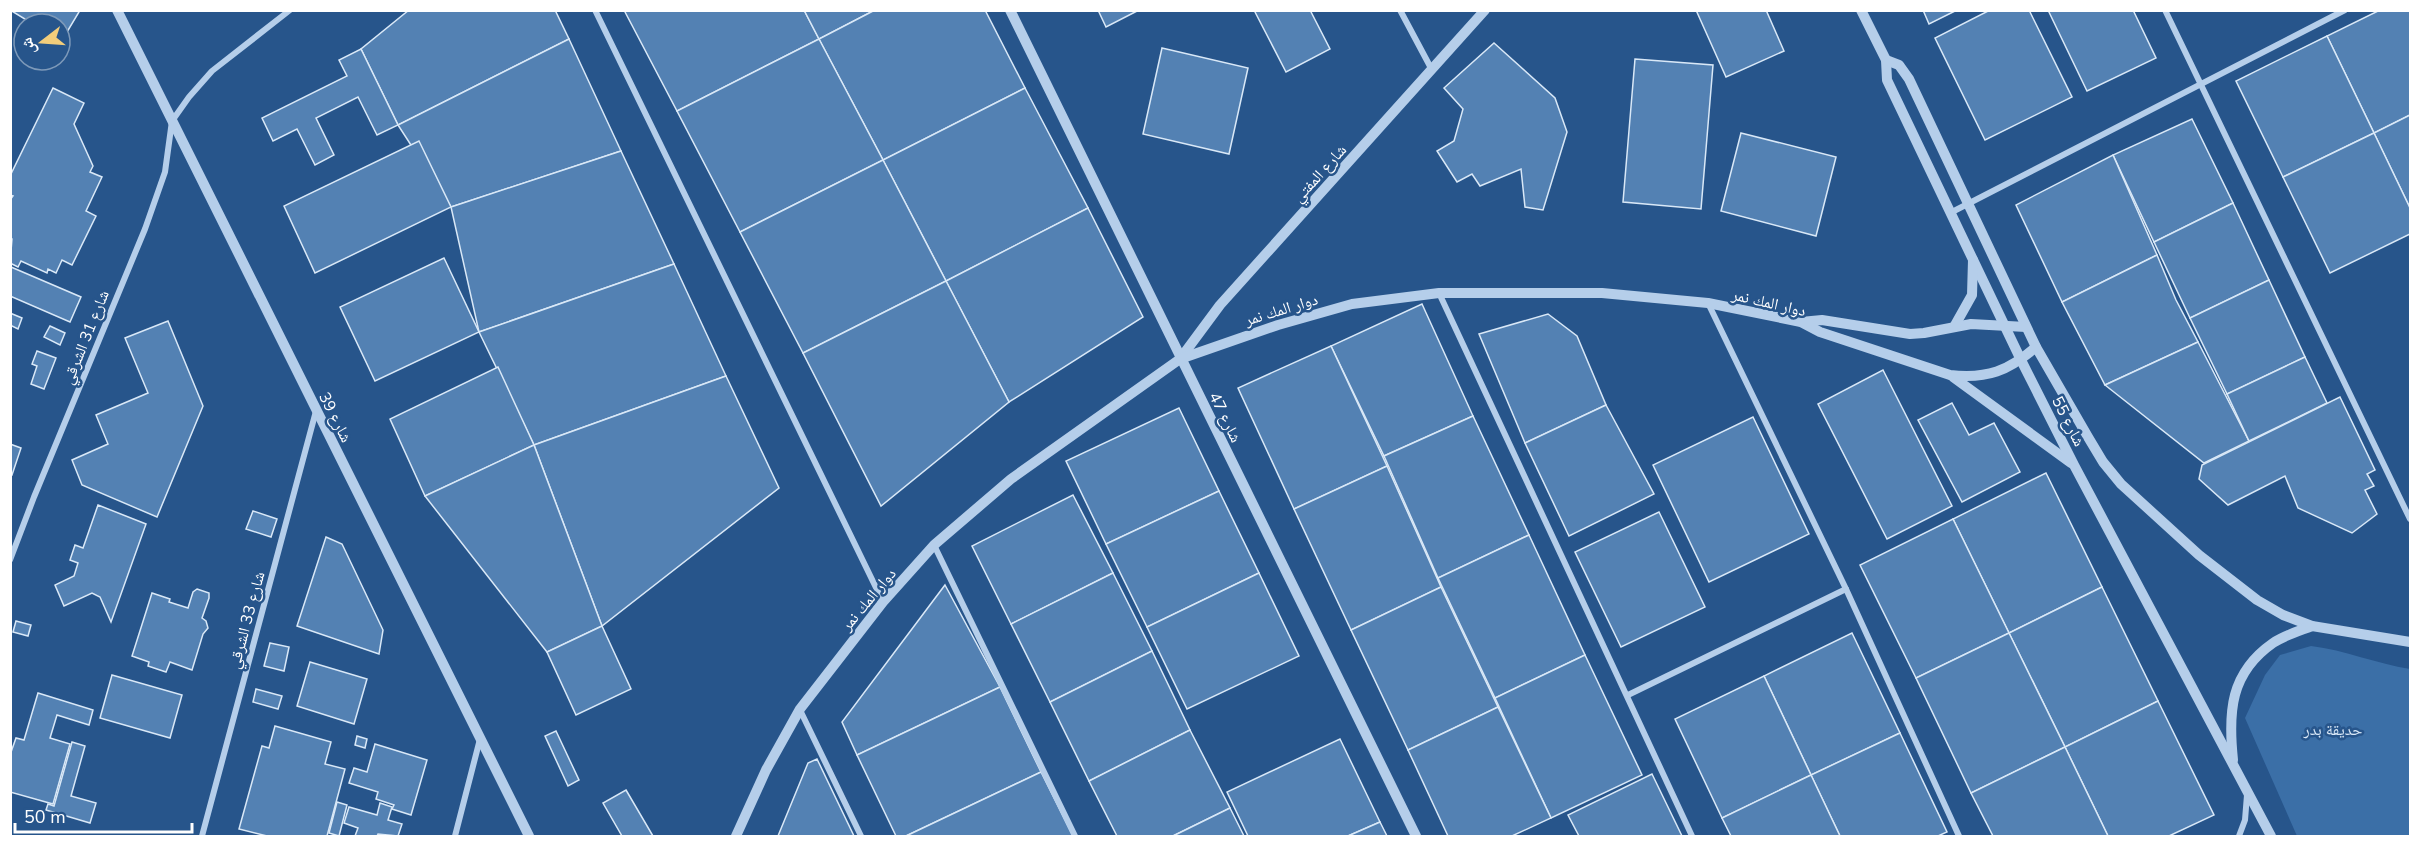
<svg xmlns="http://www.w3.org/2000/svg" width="2421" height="847" font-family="'Nunito Sans','Noto Naskh Arabic',sans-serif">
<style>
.green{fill:#3b6fa7}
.building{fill:#5381b3;stroke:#d9e8f7;stroke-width:1.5}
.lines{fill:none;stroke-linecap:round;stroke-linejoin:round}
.minor{stroke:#b5ceea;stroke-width:6}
.tertiary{stroke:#b5ceea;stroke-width:10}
.labels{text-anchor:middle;stroke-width:5;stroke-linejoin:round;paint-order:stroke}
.street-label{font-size:16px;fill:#fff;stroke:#27558b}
.park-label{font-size:16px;fill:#d9e8f7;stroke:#27558b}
</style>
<rect width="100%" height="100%" fill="#27558b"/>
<!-- green -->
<path class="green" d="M 2311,646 C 2345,650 2377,664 2410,669 L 2410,836 L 2297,836 L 2245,718 L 2265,675 L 2280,655 Z"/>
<!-- building -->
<g class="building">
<path d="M 10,10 L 78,10 L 79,12 L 61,42 L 60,24 L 33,24 Z"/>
<path d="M 409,10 L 555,10 L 569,39 L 398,125 L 361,49 Z"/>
<path d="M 624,10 L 804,10 L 819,39 L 677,111 Z"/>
<path d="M 804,10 L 875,10 L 819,39 Z"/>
<path d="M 875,10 L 985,10 L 1025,88 L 883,160 L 819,39 Z"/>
<path d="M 1098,10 L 1139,10 L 1106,27 Z"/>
<path d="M 1254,10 L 1310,10 L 1330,49 L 1286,72 Z"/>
<path d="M 1696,10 L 1766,10 L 1784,51 L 1726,77 Z"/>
<path d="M 1923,10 L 1957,10 L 1929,24 Z"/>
<path d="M 1990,10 L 2029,10 L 2072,97 L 1985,140 L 1935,38 Z"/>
<path d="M 2048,10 L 2133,10 L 2156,58 L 2087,91 Z"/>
<path d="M 2380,10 L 2410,10 L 2410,115 L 2374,133 L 2327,36 Z"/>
<path d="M 2327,36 L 2374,133 L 2283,177 L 2236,81 Z"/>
<path d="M 569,39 L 621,151 L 451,207 L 398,125 Z"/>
<path d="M 819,39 L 883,160 L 740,232 L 677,111 Z"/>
<path d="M 1494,43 L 1555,98 L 1567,132 L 1543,210 L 1525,207 L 1521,169 L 1480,186 L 1472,174 L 1457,182 L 1437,151 L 1454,141 L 1463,109 L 1444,88 Z"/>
<path d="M 1162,48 L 1248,68 L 1229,154 L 1143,134 Z"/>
<path d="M 361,49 L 398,125 L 377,135 L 358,97 L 316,118 L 334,155 L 315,165 L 297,129 L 273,141 L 262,118 L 347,76 L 339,60 Z"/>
<path d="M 1635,59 L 1713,65 L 1701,209 L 1623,202 Z"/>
<path d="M 53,88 L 84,103 L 74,124 L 93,166 L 90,172 L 102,177 L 86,211 L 96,216 L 72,265 L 62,260 L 56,273 L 48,269 L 47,273 L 21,261 L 18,267 L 10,263 L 12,239 L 10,238 L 10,200 L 13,196 L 10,195 L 10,176 Z"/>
<path d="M 1025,88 L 1088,208 L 946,281 L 883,160 Z"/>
<path d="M 2410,115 L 2410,208 L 2374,133 Z"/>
<path d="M 2192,119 L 2233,203 L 2154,242 L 2113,155 Z"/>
<path d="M 1741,133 L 1836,157 L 1816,236 L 1721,211 Z"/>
<path d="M 2374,133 L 2410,208 L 2410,234 L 2330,273 L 2283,177 Z"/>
<path d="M 419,141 L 451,207 L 315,273 L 284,206 Z"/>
<path d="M 621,151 L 674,264 L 479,332 L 451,207 Z"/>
<path d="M 2113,155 L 2157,255 L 2062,302 L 2016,205 Z"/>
<path d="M 883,160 L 946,281 L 803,353 L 740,232 Z"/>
<path d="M 2233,203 L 2269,280 L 2190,318 L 2154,242 Z"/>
<path d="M 1088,208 L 1143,317 L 1009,402 L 946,281 Z"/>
<path d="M 2157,255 L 2176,300 L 2198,342 L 2105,385 L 2062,302 Z"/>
<path d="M 444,258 L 479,332 L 375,381 L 340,307 Z"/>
<path d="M 674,264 L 726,376 L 534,445 L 479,332 Z"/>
<path d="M 11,267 L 81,297 L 70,322 L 10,296 Z"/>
<path d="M 2269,280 L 2305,357 L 2227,394 L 2190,318 Z"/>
<path d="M 946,281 L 1009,402 L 881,506 L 803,353 Z"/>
<path d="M 1422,304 L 1473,416 L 1384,456 L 1331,346 Z"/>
<path d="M 10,313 L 22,318 L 18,329 L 10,325 Z"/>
<path d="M 1548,314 L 1577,336 L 1606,405 L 1525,443 L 1479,334 Z"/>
<path d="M 168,321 L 203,406 L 157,517 L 82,485 L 72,460 L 108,444 L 96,415 L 148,393 L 125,338 Z"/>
<path d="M 50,326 L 65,333 L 60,345 L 44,337 Z"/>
<path d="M 2198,342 L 2249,441 L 2204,463 L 2105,385 Z"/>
<path d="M 1331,346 L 1387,466 L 1294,509 L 1238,388 Z"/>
<path d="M 37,351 L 56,358 L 44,389 L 31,384 L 37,366 L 32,364 Z"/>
<path d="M 2305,357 L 2327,403 L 2249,441 L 2227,394 Z"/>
<path d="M 498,367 L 534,445 L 425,496 L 390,419 Z"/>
<path d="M 1883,370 L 1952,506 L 1887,539 L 1818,404 Z"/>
<path d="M 726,376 L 779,488 L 602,626 L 534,445 Z"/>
<path d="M 2340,397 L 2375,470 L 2367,474 L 2374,486 L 2365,490 L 2377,514 L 2352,533 L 2298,508 L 2285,476 L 2228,505 L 2199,479 L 2202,465 Z"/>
<path d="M 1952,403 L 1969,435 L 1994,423 L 2020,472 L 1962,502 L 1918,420 Z"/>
<path d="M 1606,405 L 1654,494 L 1569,536 L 1525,443 Z"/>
<path d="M 1179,408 L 1219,491 L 1106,544 L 1066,461 Z"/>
<path d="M 1473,416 L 1529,535 L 1438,578 L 1384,456 Z"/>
<path d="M 1753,417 L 1809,534 L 1709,582 L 1653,465 Z"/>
<path d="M 10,444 L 21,448 L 12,475 L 10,474 Z"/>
<path d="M 534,445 L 602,626 L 547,652 L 425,496 Z"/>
<path d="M 1387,466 L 1441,587 L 1351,630 L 1294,509 Z"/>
<path d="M 2046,473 L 2102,587 L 2009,633 L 1953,519 Z"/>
<path d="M 1219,491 L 1259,573 L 1147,627 L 1106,544 Z"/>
<path d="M 1073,495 L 1113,573 L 1011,624 L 972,546 Z"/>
<path d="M 98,505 L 146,524 L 111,622 L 100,597 L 92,593 L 64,606 L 55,585 L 74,576 L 78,563 L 70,560 L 75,545 L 83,548 Z"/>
<path d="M 253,511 L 277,519 L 271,537 L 246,529 Z"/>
<path d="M 1659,512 L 1705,607 L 1621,647 L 1575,552 Z"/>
<path d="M 1953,519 L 2009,633 L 1916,678 L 1860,565 Z"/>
<path d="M 1529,535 L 1585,655 L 1495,698 L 1438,578 Z"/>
<path d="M 326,537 L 342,544 L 383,630 L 379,654 L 297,626 Z"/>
<path d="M 1113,573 L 1152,651 L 1050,702 L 1011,624 Z"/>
<path d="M 1259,573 L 1299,656 L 1187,709 L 1147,627 Z"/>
<path d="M 945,585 L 1000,687 L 857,755 L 842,722 Z"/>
<path d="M 1441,587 L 1498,707 L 1408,750 L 1351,630 Z"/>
<path d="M 2102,587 L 2158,701 L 2065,747 L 2009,633 Z"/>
<path d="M 197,589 L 209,593 L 209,598 L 202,618 L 206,621 L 208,628 L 203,634 L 192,670 L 170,662 L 166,672 L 148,666 L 149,662 L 132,656 L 152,593 L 170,599 L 169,602 L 188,608 L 193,592 Z"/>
<path d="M 16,621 L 31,625 L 28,636 L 13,632 Z"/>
<path d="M 602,626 L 631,689 L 576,715 L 547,652 Z"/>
<path d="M 1852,633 L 1900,733 L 1811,775 L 1764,676 Z"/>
<path d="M 2009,633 L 2065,747 L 1971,793 L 1916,678 Z"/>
<path d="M 270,643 L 289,647 L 284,671 L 264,666 Z"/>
<path d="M 1152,651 L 1190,730 L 1089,781 L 1050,702 Z"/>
<path d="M 1585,655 L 1642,775 L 1551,818 L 1495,698 Z"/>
<path d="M 310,662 L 367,679 L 354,724 L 297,706 Z"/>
<path d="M 112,675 L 182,695 L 170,738 L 100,718 Z"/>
<path d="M 1764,676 L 1811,775 L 1722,818 L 1675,719 Z"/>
<path d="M 1000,687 L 1041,772 L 906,836 L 896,836 L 857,755 Z"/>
<path d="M 256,689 L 282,696 L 278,709 L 253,702 Z"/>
<path d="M 38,693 L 93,710 L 89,725 L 57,715 L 50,738 L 70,744 L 53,804 L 10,792 L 10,755 L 16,738 L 24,740 Z"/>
<path d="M 2158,701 L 2214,815 L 2169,836 L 2108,836 L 2065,747 Z"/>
<path d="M 1498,707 L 1551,818 L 1512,836 L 1448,836 L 1408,750 Z"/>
<path d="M 275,726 L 331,742 L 325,764 L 345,769 L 327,836 L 267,836 L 239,829 L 262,746 L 269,748 Z"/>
<path d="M 1190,730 L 1230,808 L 1173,836 L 1117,836 L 1089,781 Z"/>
<path d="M 556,731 L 579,780 L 568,786 L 545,736 Z"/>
<path d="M 1900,733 L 1947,832 L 1938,836 L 1840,836 L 1811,775 Z"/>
<path d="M 357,736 L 367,739 L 365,748 L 355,745 Z"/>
<path d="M 1340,739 L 1380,822 L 1348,836 L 1248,836 L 1227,792 Z"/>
<path d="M 72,742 L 85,746 L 71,796 L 96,803 L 90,823 L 46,810 L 48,804 L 54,806 Z"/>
<path d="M 375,744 L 427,760 L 411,815 L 392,809 L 394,805 L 376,799 L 378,792 L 349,783 L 354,768 L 367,772 Z"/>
<path d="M 2065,747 L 2108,836 L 1993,836 L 1971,793 Z"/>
<path d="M 817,759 L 854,836 L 778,836 L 808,763 Z"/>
<path d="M 1041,772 L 1073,836 L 906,836 Z"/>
<path d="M 1652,774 L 1682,836 L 1579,836 L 1568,815 Z"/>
<path d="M 1811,775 L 1840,836 L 1731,836 L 1722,818 Z"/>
<path d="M 626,790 L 653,836 L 622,836 L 603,803 Z"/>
<path d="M 337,802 L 347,805 L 339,836 L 329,833 Z"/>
<path d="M 380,803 L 392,807 L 388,820 L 402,824 L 398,836 L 378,834 L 377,836 L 355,836 L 358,828 L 344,823 L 349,807 L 377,815 Z"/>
<path d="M 1230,808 L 1244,836 L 1173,836 Z"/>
<path d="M 1380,822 L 1387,836 L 1348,836 Z"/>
</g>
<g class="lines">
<!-- minor -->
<g class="minor">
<path d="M 595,10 L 883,602"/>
<path d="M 1400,10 L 1432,70"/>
<path d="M 2165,10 L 2410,519"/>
<path d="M 1952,212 L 2345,10"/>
<path d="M 1439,293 L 1692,836"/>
<path d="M 1708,303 L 1846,589 L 1959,836"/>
<path d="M 934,545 L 1075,836"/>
<path d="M 10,560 L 34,497 L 145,229 L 165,172 L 172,121 L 189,97 L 212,71 L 290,10"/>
<path d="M 1628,695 L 1846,589"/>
<path d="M 800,710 L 861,836"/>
<path d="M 202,836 L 316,411"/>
<path d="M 455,836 L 480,739"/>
<path d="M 2239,836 L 2245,820 L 2247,795"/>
</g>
<!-- tertiary -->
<g class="tertiary">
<path d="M 117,10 L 529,836"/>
<path d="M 1010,10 L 1416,836"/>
<path d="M 1861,10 L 1886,60 L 1887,80 L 2021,360 L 2074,465 L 2271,836"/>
<path d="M 1886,60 L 1899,65 L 1909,79 L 2036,347 L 2088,437 L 2103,462 L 2121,484 L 2199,555 L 2257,600 L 2283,615 L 2312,626 L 2410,642"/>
<path d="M 1801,322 L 1822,320 L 1910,334 L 1924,333 L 1971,324 L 2026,327"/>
<path d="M 1954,327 L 1972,295 L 1973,260"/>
<path d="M 1180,359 L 1220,305 L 1485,10"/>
<path d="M 1953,377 L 2071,463"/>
<path d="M 2233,760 C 2228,712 2230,673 2273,643 C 2285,635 2299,631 2312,626"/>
<path d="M 736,836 L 766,770 L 800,709 L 883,602 L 934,545 L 1011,479 L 1180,359 L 1278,325 L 1352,304 L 1439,293 L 1602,293 L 1708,303 L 1801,322 L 1820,332 L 1950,375 C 1988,379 2008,371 2036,347"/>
</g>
</g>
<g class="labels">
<!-- street labels -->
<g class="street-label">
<text transform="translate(1319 173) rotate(-48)" y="6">شارع المفتي</text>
<text transform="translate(1769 302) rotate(13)" y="6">دوار المك نمر</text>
<text transform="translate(1281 309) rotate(-17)" y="6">دوار المك نمر</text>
<text transform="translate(85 337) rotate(-68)" y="6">شارع 31 الشرقي</text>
<text transform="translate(336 417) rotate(63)" y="6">شارع 39</text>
<text transform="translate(1226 417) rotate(64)" y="6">شارع 47</text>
<text transform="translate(2069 421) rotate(63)" y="6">شارع 55</text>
<text transform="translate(868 599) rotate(-50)" y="6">دوار المك نمر</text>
<text transform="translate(246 620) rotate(-75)" y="6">شارع 33 الشرقي</text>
</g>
<!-- park labels -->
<g class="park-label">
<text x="2333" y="735">حديقة بدر</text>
</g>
</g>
<!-- border -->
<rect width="2421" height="847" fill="none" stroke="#ffffff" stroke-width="24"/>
<!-- north arrow -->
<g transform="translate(42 42) rotate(253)"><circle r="28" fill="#27558b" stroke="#7d99b9" stroke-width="1.5"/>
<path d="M0-4.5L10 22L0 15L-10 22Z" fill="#f2cd7b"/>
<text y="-9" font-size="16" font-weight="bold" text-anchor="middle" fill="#ffffff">ش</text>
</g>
<!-- scale -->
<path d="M15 823v9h177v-9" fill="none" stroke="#ffffff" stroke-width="3"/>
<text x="24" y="823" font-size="18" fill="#ffffff" stroke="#27558b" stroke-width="4.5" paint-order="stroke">50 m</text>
</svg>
